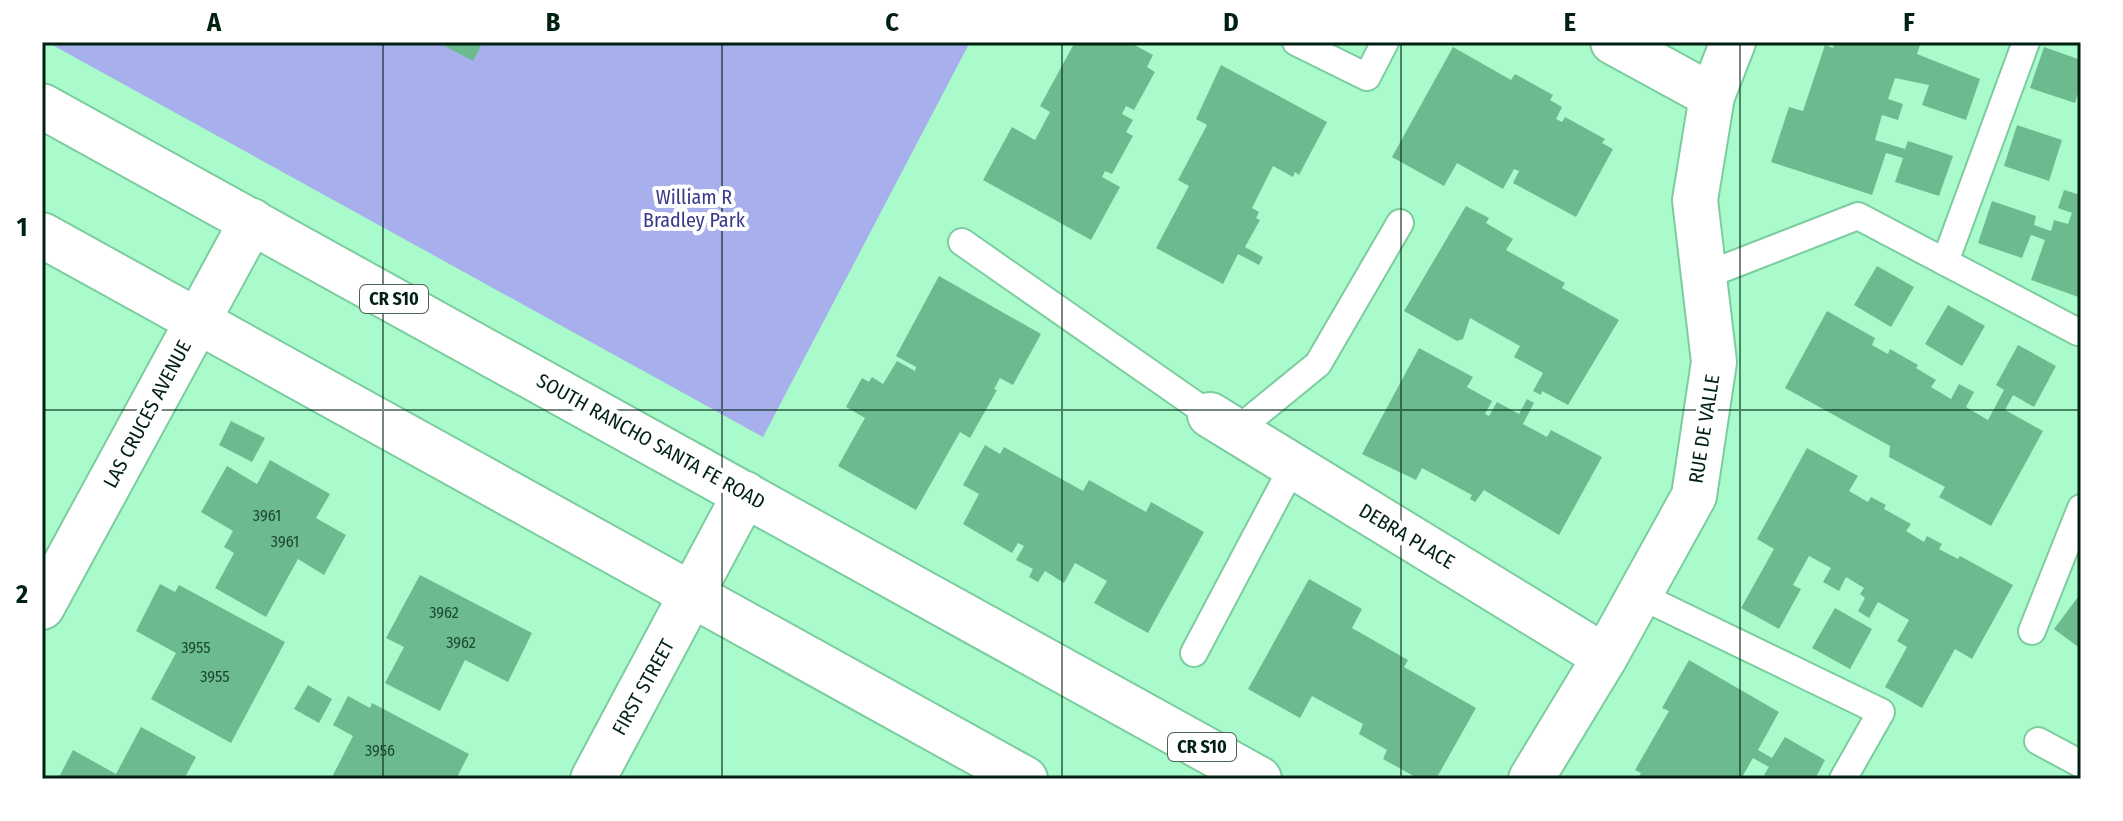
<svg xmlns="http://www.w3.org/2000/svg" width="2123" height="821" font-family="'Fira Sans Condensed',sans-serif">
<style>
.green{fill:#a7afec}
.building{fill:#6cbb8f}
.lines{fill:none;stroke-linecap:round;stroke-linejoin:round}
.lane-casing{stroke:#7ccc9f;stroke-width:30}
.street-casing{stroke:#7ccc9f;stroke-width:48}
.primary-casing{stroke:#7ccc9f;stroke-width:48}
.lane{stroke:#fff;stroke-width:26}
.street{stroke:#fff;stroke-width:44}
.primary{stroke:#fff;stroke-width:44}
.grid{fill:none;stroke:#002111;stroke-width:2;stroke-opacity:0.55}
.labels{text-anchor:middle;stroke-width:8;stroke-linejoin:round;paint-order:stroke}
.number-label{font-size:16px;fill:#1b4830}
.shield{fill:#fff;stroke:#4c6458;stroke-width:2}
.shield-label{font-size:18px;font-weight:bold;fill:#002111}
.park-label{font-size:20px;fill:#383988;stroke:#fff}
.street-label{font-size:20px;fill:#002111;stroke:#fff}
.neatline{fill:none;stroke:#002111;stroke-width:3}
.grid-label{font-size:26px;text-anchor:middle;font-weight:bold;fill:#002111}
</style>
<rect width="100%" height="100%" fill="#aafbcc"/>
<!-- green -->
<path class="green" d="M 47,42 L 970,42 L 763,437 Z"/>
<!-- building -->
<g class="building">
<path d="M 437,42 L 483,42 L 473,61 Z"/>
<path d="M 1075,42 L 1129,42 L 1153,55 L 1147,67 L 1155,72 L 1134,110 L 1126,106 L 1122,114 L 1133,120 L 1126,132 L 1133,136 L 1112,174 L 1105,171 L 1102,177 L 1120,187 L 1091,240 L 983,180 L 1012,127 L 1035,140 L 1050,112 L 1040,106 Z"/>
<path d="M 1835,42 L 1921,42 L 1917,54 L 1980,79 L 1966,120 L 1922,105 L 1929,85 L 1895,78 L 1888,99 L 1903,104 L 1898,120 L 1882,115 L 1875,140 L 1905,149 L 1908,141 L 1953,156 L 1939,196 L 1895,182 L 1903,158 L 1886,153 L 1872,195 L 1771,162 L 1789,107 L 1803,111 L 1825,45 L 1833,48 Z"/>
<path d="M 1453,47 L 1511,80 L 1515,74 L 1553,95 L 1550,100 L 1562,107 L 1556,119 L 1562,122 L 1565,117 L 1605,139 L 1602,143 L 1613,149 L 1576,217 L 1513,183 L 1519,171 L 1514,169 L 1503,189 L 1457,163 L 1444,186 L 1392,157 Z"/>
<path d="M 2044,47 L 2081,60 L 2081,83 L 2075,103 L 2030,88 Z"/>
<path d="M 1221,65 L 1327,122 L 1299,175 L 1295,172 L 1293,177 L 1273,166 L 1252,208 L 1259,212 L 1256,218 L 1260,220 L 1245,247 L 1263,257 L 1259,265 L 1238,254 L 1223,284 L 1156,248 L 1189,186 L 1178,180 L 1207,125 L 1196,119 Z"/>
<path d="M 2017,125 L 2062,140 L 2049,181 L 2004,166 Z"/>
<path d="M 2081,186 L 2081,298 L 2031,280 L 2045,240 L 2031,235 L 2022,258 L 1978,243 L 1992,201 L 2036,216 L 2034,225 L 2051,231 L 2054,220 L 2068,224 L 2072,213 L 2058,208 L 2064,190 L 2077,194 Z"/>
<path d="M 1466,206 L 1489,218 L 1486,223 L 1513,239 L 1506,250 L 1565,283 L 1562,288 L 1619,320 L 1568,405 L 1542,391 L 1541,395 L 1533,391 L 1543,373 L 1514,357 L 1520,346 L 1470,318 L 1463,339 L 1457,341 L 1404,311 Z"/>
<path d="M 1877,266 L 1914,287 L 1891,327 L 1854,305 Z"/>
<path d="M 939,276 L 1041,334 L 1013,385 L 1000,378 L 994,389 L 997,390 L 970,438 L 960,432 L 916,510 L 838,466 L 865,418 L 846,407 L 862,378 L 869,382 L 872,377 L 883,384 L 897,361 L 915,371 L 916,367 L 896,356 Z"/>
<path d="M 1948,305 L 1985,326 L 1962,366 L 1925,344 Z"/>
<path d="M 1827,311 L 1875,338 L 1872,345 L 1888,354 L 1890,349 L 1918,365 L 1916,368 L 1936,380 L 1931,387 L 1951,399 L 1959,384 L 1974,392 L 1966,407 L 1988,420 L 2004,390 L 1996,385 L 2018,345 L 2056,366 L 2034,407 L 2013,395 L 2005,410 L 2043,431 L 1991,526 L 1939,497 L 1945,487 L 1889,457 L 1890,446 L 1785,388 Z"/>
<path d="M 1419,348 L 1473,377 L 1467,387 L 1492,401 L 1485,414 L 1489,416 L 1497,402 L 1519,414 L 1527,399 L 1534,403 L 1523,424 L 1547,437 L 1551,430 L 1602,457 L 1559,535 L 1484,490 L 1475,502 L 1470,499 L 1472,495 L 1422,468 L 1416,480 L 1362,454 Z"/>
<path d="M 231,421 L 265,438 L 252,462 L 219,445 Z"/>
<path d="M 985,445 L 1000,454 L 1004,447 L 1083,491 L 1089,480 L 1146,512 L 1151,502 L 1204,532 L 1148,633 L 1094,603 L 1107,581 L 1075,563 L 1064,583 L 1045,571 L 1038,582 L 1029,577 L 1033,569 L 1016,560 L 1024,546 L 1018,543 L 1012,553 L 963,524 L 979,494 L 963,485 Z"/>
<path d="M 1807,448 L 1858,476 L 1849,491 L 1868,502 L 1871,497 L 1886,505 L 1884,509 L 1911,524 L 1906,531 L 1924,542 L 1927,536 L 1942,544 L 1939,549 L 1958,559 L 1960,556 L 2013,585 L 1972,659 L 1955,649 L 1922,708 L 1885,687 L 1907,647 L 1897,641 L 1909,620 L 1878,602 L 1869,618 L 1858,611 L 1865,598 L 1860,594 L 1864,588 L 1846,577 L 1839,591 L 1823,582 L 1831,568 L 1809,556 L 1793,585 L 1801,589 L 1779,629 L 1741,608 L 1774,549 L 1757,539 Z"/>
<path d="M 270,460 L 330,494 L 316,518 L 346,535 L 324,575 L 298,559 L 266,617 L 215,588 L 234,553 L 224,547 L 233,531 L 201,512 L 227,466 L 257,484 Z"/>
<path d="M 420,575 L 532,633 L 508,682 L 465,660 L 440,711 L 385,683 L 404,647 L 386,638 Z"/>
<path d="M 1309,579 L 1362,609 L 1352,628 L 1408,660 L 1404,667 L 1476,708 L 1436,779 L 1419,779 L 1383,759 L 1387,750 L 1359,734 L 1363,724 L 1312,696 L 1300,718 L 1248,689 Z"/>
<path d="M 160,584 L 175,592 L 179,585 L 285,642 L 231,743 L 151,699 L 176,653 L 136,631 Z"/>
<path d="M 2081,593 L 2081,649 L 2054,629 Z"/>
<path d="M 1835,608 L 1872,629 L 1850,669 L 1812,648 Z"/>
<path d="M 1689,660 L 1779,712 L 1758,750 L 1772,758 L 1785,737 L 1825,760 L 1815,779 L 1772,779 L 1764,775 L 1769,767 L 1753,758 L 1741,779 L 1638,778 L 1641,773 L 1635,770 L 1669,711 L 1662,708 Z"/>
<path d="M 308,685 L 332,699 L 319,723 L 294,709 Z"/>
<path d="M 348,696 L 370,708 L 372,703 L 469,754 L 456,779 L 331,779 L 353,736 L 333,725 Z"/>
<path d="M 141,727 L 196,757 L 184,779 L 58,779 L 73,750 L 116,774 Z"/>
</g>
<g class="lines">
<!-- lane casing -->
<g class="lane-casing">
<g id="lane">
<path d="M 1296,42 L 1367,77 L 1385,42"/>
<path d="M 962,242 L 1210,415"/>
<path d="M 1945,262 L 2026,42"/>
<path d="M 1704,276 L 1858,216 L 2078,332"/>
<path d="M 1236,431 L 1318,364 L 1400,223"/>
<path d="M 1639,595 L 1881,712 L 1843,779"/>
<path d="M 2032,631 L 2081,508"/>
<path d="M 1194,653 L 1293,466"/>
<path d="M 2038,741 L 2081,764"/>
</g>
</g>
<!-- street casing -->
<g class="street-casing">
<g id="street">
<path d="M 1613,42 L 1712,96"/>
<path d="M 1210,415 L 1605,657"/>
<path d="M 42,607 L 252,221"/>
<path d="M 593,779 L 745,494"/>
<path d="M 1531,779 L 1605,657 L 1694,496 L 1714,362 L 1695,200 L 1712,96 L 1733,42"/>
</g>
</g>
<!-- primary casing -->
<g class="primary-casing">
<g id="primary">
<path d="M 42,106 L 1259,779"/>
<path d="M 42,235 L 1025,779"/>
</g>
</g>
<!-- lane -->
<use href="#lane" class="lane"/>
<!-- street -->
<use href="#street" class="street"/>
<!-- primary -->
<use href="#primary" class="primary"/>
</g>
<!-- grid -->
<path class="grid" d="M 383,42 L 383,779M 722,42 L 722,779M 1062,42 L 1062,779M 1401,42 L 1401,779M 1740,42 L 1740,779M 42,410 L 2081,410"/>
<g class="labels">
<!-- number labels -->
<g class="number-label">
<text x="267" y="521">3961</text>
<text x="285" y="547">3961</text>
<text x="444" y="618">3962</text>
<text x="461" y="648">3962</text>
<text x="196" y="653">3955</text>
<text x="215" y="682">3955</text>
<text x="380" y="756">3956</text>
</g>
<!-- shield labels -->
<g class="shield">
<rect x="360" y="285" width="68" height="28" rx="6"/>
<rect x="1168" y="733" width="68" height="28" rx="6"/>
</g>
<g class="shield-label">
<text x="394" y="305">CR S10</text>
<text x="1202" y="753">CR S10</text>
</g>
<!-- park labels -->
<g class="park-label">
<text x="694" y="204">William R<tspan x="694" dy="23">Bradley Park</tspan></text>
</g>
<!-- street labels -->
<g class="street-label">
<text transform="translate(147 414) rotate(-62)" y="7">LAS CRUCES AVENUE</text>
<text transform="translate(1704 429) rotate(-81)" y="7">RUE DE VALLE</text>
<text transform="translate(651 441) rotate(29)" y="7">SOUTH RANCHO SANTA FE ROAD</text>
<text transform="translate(1407 536) rotate(31)" y="7">DEBRA PLACE</text>
<text transform="translate(643 687) rotate(-61)" y="7">FIRST STREET</text>
</g>
</g>
<!-- border -->
<rect width="2123" height="821" fill="none" stroke="#ffffff" stroke-width="88"/>
<rect x="44" y="44" width="2035" height="733" class="neatline"/>
<g class="grid-label">
<text x="214" y="31">A</text>
<text x="553" y="31">B</text>
<text x="892" y="31">C</text>
<text x="1231" y="31">D</text>
<text x="1570" y="31">E</text>
<text x="1909" y="31">F</text>
<text x="22" y="236">1</text>
<text x="22" y="603">2</text>
</g>
</svg>
